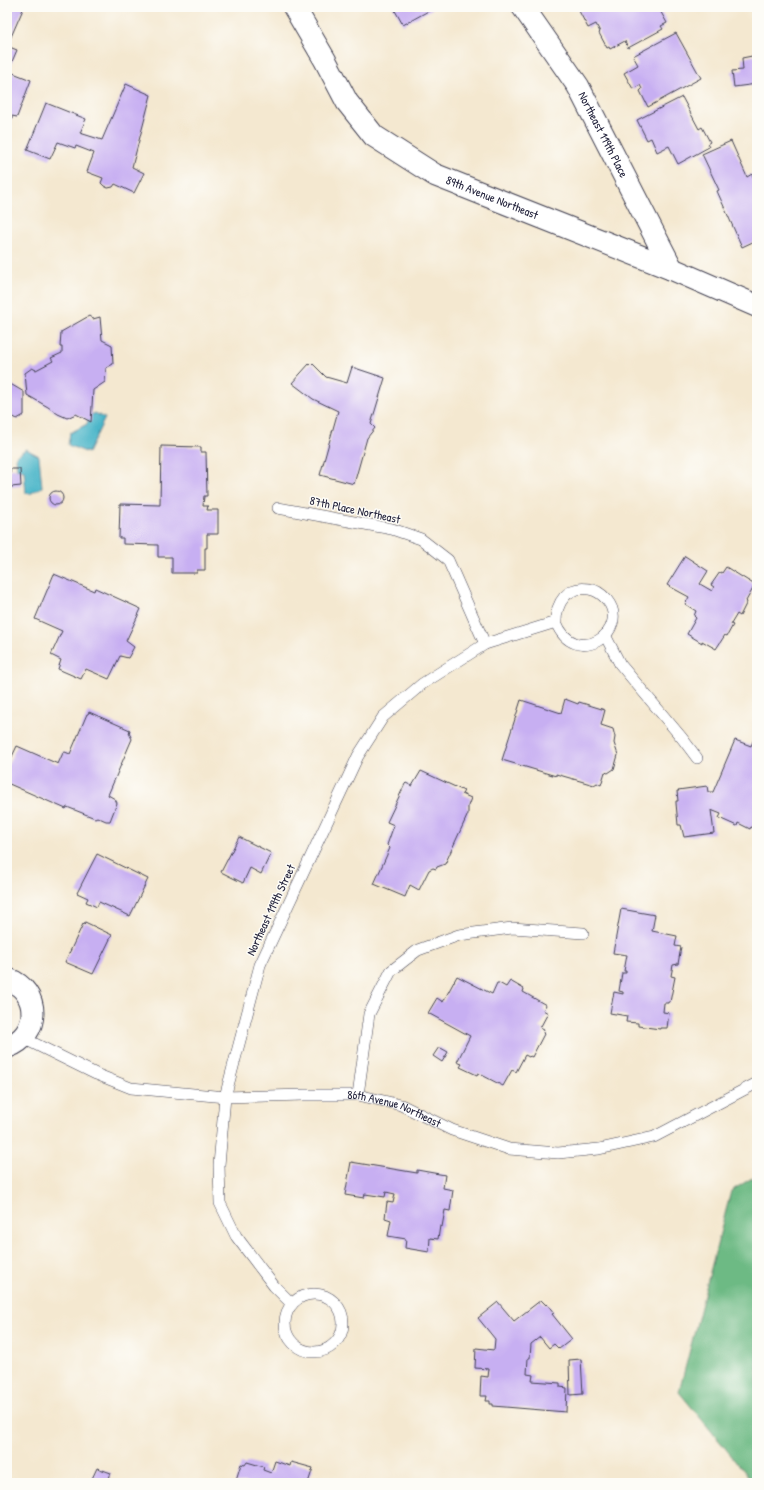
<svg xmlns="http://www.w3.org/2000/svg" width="764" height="1490" font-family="'Patrick Hand',sans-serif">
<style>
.forest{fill:#6dba84;stroke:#486e60}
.water{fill:#4cb6c9;stroke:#376c82}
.building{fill:#c7aff2}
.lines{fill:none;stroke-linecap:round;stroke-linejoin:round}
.lane-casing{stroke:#424051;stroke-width:12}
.street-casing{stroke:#424051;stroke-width:24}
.lane{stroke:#fff;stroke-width:11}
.street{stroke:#fff;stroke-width:22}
.labels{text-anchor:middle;stroke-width:3;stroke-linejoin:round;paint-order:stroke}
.street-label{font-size:12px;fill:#22223b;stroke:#fdfcf7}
</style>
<rect width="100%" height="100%" fill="#fdfcf7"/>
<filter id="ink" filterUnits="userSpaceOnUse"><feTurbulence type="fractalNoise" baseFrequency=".025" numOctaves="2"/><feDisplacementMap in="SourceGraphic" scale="8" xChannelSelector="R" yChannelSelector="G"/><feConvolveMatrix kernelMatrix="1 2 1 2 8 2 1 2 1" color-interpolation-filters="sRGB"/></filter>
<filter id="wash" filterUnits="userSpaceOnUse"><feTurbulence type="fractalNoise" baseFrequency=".012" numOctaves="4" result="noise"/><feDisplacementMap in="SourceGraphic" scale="16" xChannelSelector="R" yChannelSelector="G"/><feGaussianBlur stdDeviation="0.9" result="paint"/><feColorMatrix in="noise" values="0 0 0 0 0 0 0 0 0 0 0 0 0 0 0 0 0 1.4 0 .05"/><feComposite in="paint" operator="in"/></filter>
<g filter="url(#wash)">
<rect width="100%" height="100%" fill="#f4e8d0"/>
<!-- forest -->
<path class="forest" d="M 757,1175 L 757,1483 L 743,1483 L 749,1477 L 679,1392 L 731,1191 Z"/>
<!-- water -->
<g class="water">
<path d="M 95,413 L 105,418 L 88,453 L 68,445 L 70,433 L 87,424 L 89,416 Z"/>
<path d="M 26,449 L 39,456 L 42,487 L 30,494 L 26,493 L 24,471 L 17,469 L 16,456 Z"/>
</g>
<g id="blocks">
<!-- building -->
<g class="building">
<path d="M 7,7 L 24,7 L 7,46 Z"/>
<path d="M 393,7 L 431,7 L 432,9 L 403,25 Z"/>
<path d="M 585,7 L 658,7 L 667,23 L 661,26 L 663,29 L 628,48 L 625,41 L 610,49 L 609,47 L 607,48 L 599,33 L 600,32 L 596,24 L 588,28 L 579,11 L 585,8 Z"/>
<path d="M 676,33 L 701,78 L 648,107 L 640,91 L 642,89 L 640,85 L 633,89 L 624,73 L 638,65 L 633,56 Z"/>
<path d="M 7,46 L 17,50 L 8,71 L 31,80 L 17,117 L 12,116 L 12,119 L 9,118 L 7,123 Z"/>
<path d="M 757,55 L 757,84 L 734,87 L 732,71 L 743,70 L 742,58 Z"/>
<path d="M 126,84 L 151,95 L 132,167 L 144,173 L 134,193 L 115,184 L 113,187 L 108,188 L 104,186 L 101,183 L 103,178 L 87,172 L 94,153 L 76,146 L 75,148 L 58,142 L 50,159 L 27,150 L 46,103 L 86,119 L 80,133 L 102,140 Z"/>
<path d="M 682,97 L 699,129 L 702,127 L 710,142 L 707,144 L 709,147 L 678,164 L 669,146 L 657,152 L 651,138 L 647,140 L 637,120 Z"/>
<path d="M 731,141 L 747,177 L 752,174 L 757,185 L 757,240 L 742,247 L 717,191 L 719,190 L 702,154 Z"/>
<path d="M 89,316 L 93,319 L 100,317 L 102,340 L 112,345 L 113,364 L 106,368 L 105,382 L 93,390 L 91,422 L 76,414 L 67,418 L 58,414 L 48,407 L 27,395 L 25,373 L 32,368 L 36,370 L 53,361 L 51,358 L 62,353 L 62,347 L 60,347 L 61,332 Z"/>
<path d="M 312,363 L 326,377 L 347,383 L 352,367 L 385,378 L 371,424 L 375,428 L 367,438 L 354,484 L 320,475 L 338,411 L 313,399 L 292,383 L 309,364 L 310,365 Z"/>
<path d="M 7,382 L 24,392 L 24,415 L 17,419 L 7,413 Z"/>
<path d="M 161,446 L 201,447 L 201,452 L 206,452 L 207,496 L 204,496 L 203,506 L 208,506 L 207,510 L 218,510 L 218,534 L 207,534 L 207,548 L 205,548 L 205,570 L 197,570 L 197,573 L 172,573 L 172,557 L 158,557 L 158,545 L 123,544 L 123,538 L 119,538 L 120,504 L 160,505 Z"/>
<path d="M 10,469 L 20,469 L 21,486 L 11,487 Z"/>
<circle cx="56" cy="498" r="7"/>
<path d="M 685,556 L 708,571 L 700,584 L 712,591 L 714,587 L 711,585 L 720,572 L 722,573 L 726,567 L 755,585 L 746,601 L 747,602 L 740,616 L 737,614 L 731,624 L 733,625 L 727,636 L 725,635 L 716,649 L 702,641 L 702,643 L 687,634 L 696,618 L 694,616 L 696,611 L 685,604 L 689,597 L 667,585 Z"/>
<path d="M 54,574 L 94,591 L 95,588 L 141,609 L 126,641 L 134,647 L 128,658 L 120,656 L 109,679 L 86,669 L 81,679 L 58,669 L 61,660 L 51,655 L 62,631 L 35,619 Z"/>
<path d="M 565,699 L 578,704 L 579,702 L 605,710 L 601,725 L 613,729 L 615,737 L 614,743 L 618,755 L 614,769 L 608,773 L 605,772 L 601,785 L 597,783 L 594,785 L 556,774 L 556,776 L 502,760 L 521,700 L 561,713 Z"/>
<path d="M 89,712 L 130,730 L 129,733 L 132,739 L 108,795 L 115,799 L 117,803 L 110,821 L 106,821 L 97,817 L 95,818 L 67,807 L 66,809 L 7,783 L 7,767 L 17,746 L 58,764 L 63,753 L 65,752 L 70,754 L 87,714 L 88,714 Z"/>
<path d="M 754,739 L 757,740 L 757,821 L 754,828 L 751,827 L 750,829 L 738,823 L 737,826 L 719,818 L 721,814 L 711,810 L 714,833 L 684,837 L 681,825 L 678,825 L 676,803 L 676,801 L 678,801 L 677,791 L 679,791 L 678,790 L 707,786 L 708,792 L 713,792 L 735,740 L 751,746 Z"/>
<path d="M 421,771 L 464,791 L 462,794 L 471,798 L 468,806 L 468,814 L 445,864 L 437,867 L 436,869 L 433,868 L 429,870 L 419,890 L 410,885 L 405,897 L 374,884 L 390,848 L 387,845 L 394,825 L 387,822 L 405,784 L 406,783 L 412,786 Z"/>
<path d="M 239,837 L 271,853 L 261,874 L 250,868 L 243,883 L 221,872 Z"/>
<path d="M 97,854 L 148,879 L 130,916 L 99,902 L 97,907 L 86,902 L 88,898 L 77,893 Z"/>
<path d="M 621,909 L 655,915 L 652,931 L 677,936 L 675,946 L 681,947 L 678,964 L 673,965 L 671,976 L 675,977 L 670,1002 L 668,1002 L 668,1003 L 664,1003 L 663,1012 L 669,1013 L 667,1028 L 660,1028 L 660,1029 L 638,1026 L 638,1023 L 626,1022 L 627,1016 L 610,1013 L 614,992 L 623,994 L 623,992 L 619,991 L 622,973 L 626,973 L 626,971 L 624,971 L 627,955 L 613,953 Z"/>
<path d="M 85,922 L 112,935 L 93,974 L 65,962 L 83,924 L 84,925 Z"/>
<path d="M 457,976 L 492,994 L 497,983 L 499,983 L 506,987 L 510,981 L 524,989 L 523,992 L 546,1005 L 543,1010 L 548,1013 L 540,1028 L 544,1030 L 543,1033 L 544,1034 L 532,1057 L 530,1056 L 529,1057 L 525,1055 L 516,1072 L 512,1070 L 503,1086 L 478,1073 L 477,1075 L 460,1067 L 462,1064 L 457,1062 L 470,1036 L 428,1013 L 437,998 L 443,1002 Z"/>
<path d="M 439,1047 L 448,1052 L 442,1062 L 433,1056 Z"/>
<path d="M 351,1162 L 417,1173 L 417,1170 L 445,1175 L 443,1188 L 453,1190 L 450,1211 L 445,1210 L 442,1227 L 440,1226 L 438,1239 L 430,1238 L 429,1252 L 405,1248 L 406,1239 L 388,1236 L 391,1220 L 385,1218 L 387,1202 L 393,1203 L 395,1194 L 386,1192 L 385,1197 L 365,1194 L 364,1198 L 345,1195 Z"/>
<path d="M 541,1300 L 546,1305 L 547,1304 L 554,1313 L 552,1314 L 572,1339 L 559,1349 L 554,1344 L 549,1348 L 540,1337 L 531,1344 L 530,1358 L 528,1358 L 527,1374 L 533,1375 L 532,1381 L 560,1383 L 560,1387 L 567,1388 L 566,1412 L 493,1406 L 493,1404 L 490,1404 L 490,1401 L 486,1401 L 487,1396 L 480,1396 L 481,1376 L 488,1377 L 489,1369 L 475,1368 L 476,1348 L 494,1350 L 495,1339 L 478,1318 L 498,1302 L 514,1321 Z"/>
<path d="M 581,1359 L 583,1394 L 570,1395 L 569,1360 Z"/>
<path d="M 275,1461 L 290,1466 L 291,1462 L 313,1468 L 308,1483 L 235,1483 L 241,1464 L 245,1465 L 247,1462 L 264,1467 L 263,1470 L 271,1473 Z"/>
<path d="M 97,1468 L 111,1473 L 107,1483 L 90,1483 Z"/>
</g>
</g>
</g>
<g filter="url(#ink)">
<use href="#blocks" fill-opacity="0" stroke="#424051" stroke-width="1"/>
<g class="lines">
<!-- lane casing -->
<g class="lane-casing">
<g id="lane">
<path d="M 278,508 L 392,529 L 421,539 L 448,560 L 485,644"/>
<path d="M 605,635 L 620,664 L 682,738 L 697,758"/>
<path id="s1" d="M 23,1038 L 96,1074 L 131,1088 L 225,1097 L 304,1095 L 358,1095 L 401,1105 L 452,1130 L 509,1149 L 558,1153 L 599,1149 L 654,1137 L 757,1083"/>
<path d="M 358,1095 L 369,1014 L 391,971 L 418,950 L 459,935 L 512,928 L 583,933"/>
<circle cx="314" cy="1323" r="29"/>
<path d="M 292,1304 L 274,1286 L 236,1236 L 220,1203 L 219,1165 L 225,1097 L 260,965 L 358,756 L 383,717 L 422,684 L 485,644 L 556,622 C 556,603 567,585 589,589 C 597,590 602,594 607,600 C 632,631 575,670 556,622"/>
</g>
</g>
<!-- street casing -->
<g class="street-casing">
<g id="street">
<path id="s2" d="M 294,7 L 325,60 L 347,102 L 374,136 L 435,175 L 672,269 L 757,306"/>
<path id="s3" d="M 523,7 L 578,86 L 672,269"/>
<path d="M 7,979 C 41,990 41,1036 7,1047"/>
</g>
</g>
<!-- lane -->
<use href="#lane" class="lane"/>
<!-- street -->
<use href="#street" class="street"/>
</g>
</g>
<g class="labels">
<!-- street labels -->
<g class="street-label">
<text dy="4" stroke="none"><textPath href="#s3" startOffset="151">Northeast 119th Place</textPath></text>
<text dy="4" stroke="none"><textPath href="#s2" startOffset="286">89th Avenue Northeast</textPath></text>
<text transform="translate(355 510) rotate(12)" y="4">87th Place Northeast</text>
<text transform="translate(271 910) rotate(-65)" y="4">Northeast 119th Street</text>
<text dy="4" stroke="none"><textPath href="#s1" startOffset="385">86th Avenue Northeast</textPath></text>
</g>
</g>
<!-- margin -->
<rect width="764" height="1490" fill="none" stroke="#fdfcf7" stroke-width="24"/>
</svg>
